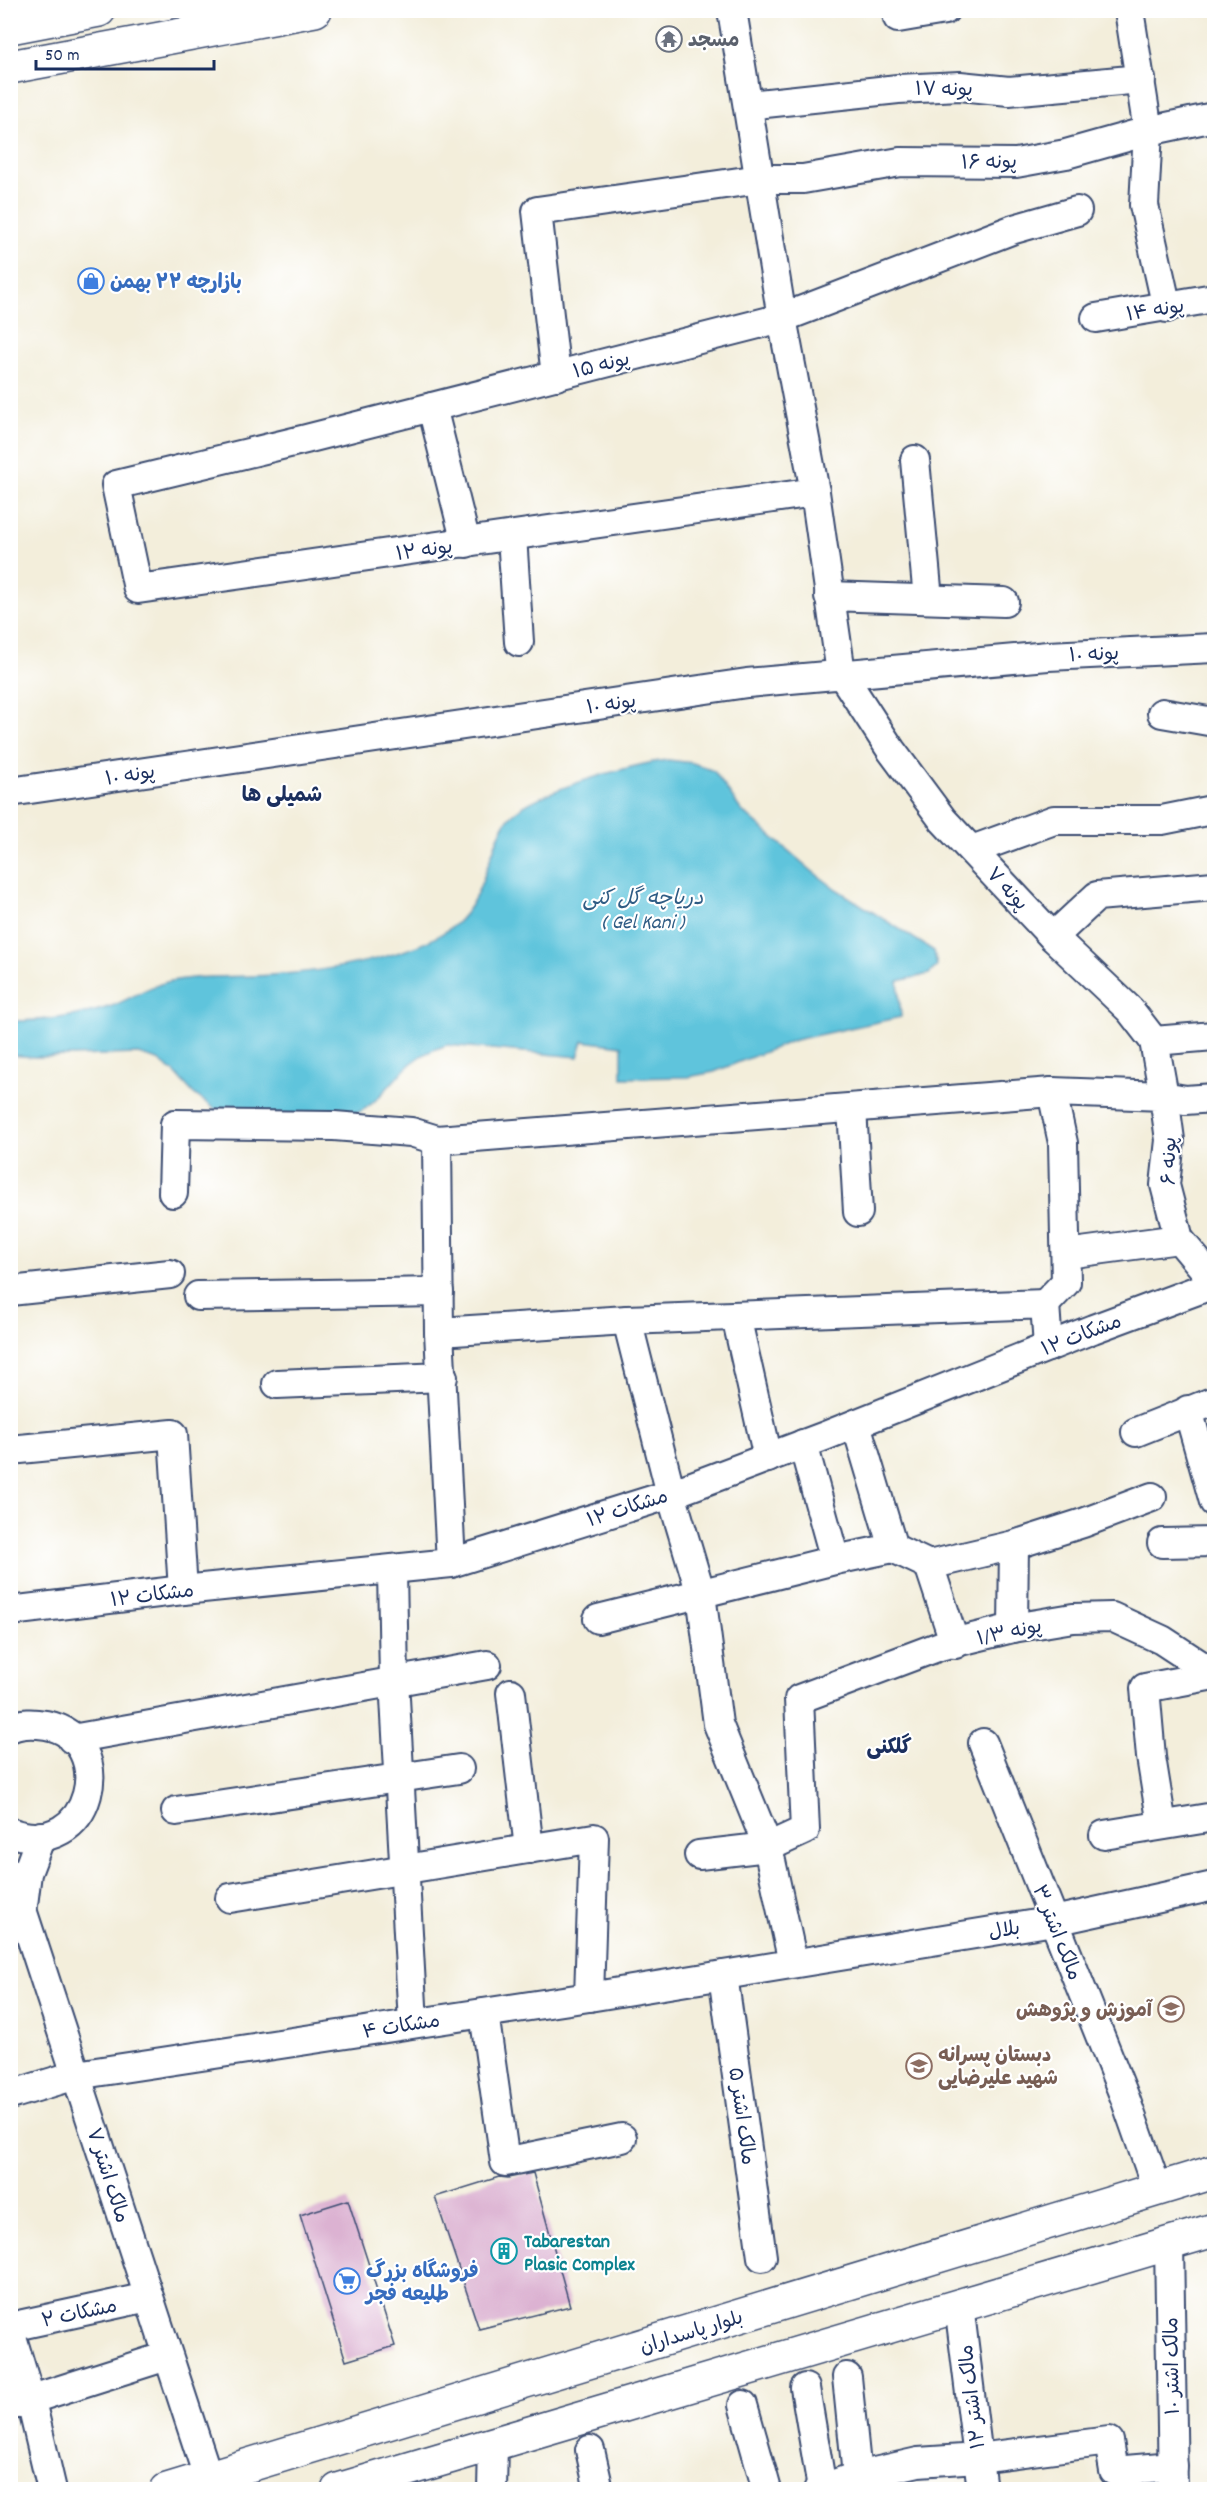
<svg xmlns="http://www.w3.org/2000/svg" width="1225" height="2500" font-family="Dekko,'Playpen Sans Arabic',sans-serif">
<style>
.water{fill:#5fc4dc;stroke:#3d7a9d;stroke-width:1.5}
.building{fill:#dcb2d2}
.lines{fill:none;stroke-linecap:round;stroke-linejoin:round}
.minor-casing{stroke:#3b4c71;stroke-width:32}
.major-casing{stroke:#3b4c71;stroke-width:36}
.minor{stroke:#fff;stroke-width:28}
.major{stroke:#fff;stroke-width:33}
.labels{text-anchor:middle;stroke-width:4.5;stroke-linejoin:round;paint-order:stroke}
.worship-label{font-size:20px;font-weight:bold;fill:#5b616d;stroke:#fff;text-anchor:start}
.street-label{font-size:20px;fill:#1b2f5e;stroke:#fff}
.shop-label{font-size:20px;font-weight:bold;fill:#366cbe;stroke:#fff;text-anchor:start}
.education-label{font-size:20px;font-weight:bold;fill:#785e54;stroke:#fff;text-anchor:end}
.culture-label{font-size:20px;font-weight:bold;fill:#0d838f;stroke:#fff;text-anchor:start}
.neighbourhood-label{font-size:21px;font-weight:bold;fill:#1b2f5e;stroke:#fff}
.water-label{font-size:21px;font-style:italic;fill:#2f5c84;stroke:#fff}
</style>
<rect width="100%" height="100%" fill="#fff"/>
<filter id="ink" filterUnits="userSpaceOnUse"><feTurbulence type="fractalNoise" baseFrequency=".0167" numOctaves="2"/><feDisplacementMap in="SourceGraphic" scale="12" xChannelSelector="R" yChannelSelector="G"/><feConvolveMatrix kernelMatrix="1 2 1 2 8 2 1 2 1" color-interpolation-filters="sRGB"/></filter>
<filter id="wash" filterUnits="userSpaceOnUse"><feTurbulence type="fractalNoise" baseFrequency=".008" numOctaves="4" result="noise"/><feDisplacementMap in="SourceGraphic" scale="24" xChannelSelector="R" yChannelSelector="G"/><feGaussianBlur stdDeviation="1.35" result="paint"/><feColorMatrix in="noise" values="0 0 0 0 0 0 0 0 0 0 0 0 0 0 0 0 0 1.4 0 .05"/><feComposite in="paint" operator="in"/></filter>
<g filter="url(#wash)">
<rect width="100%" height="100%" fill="#f3eedb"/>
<!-- water -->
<path class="water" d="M 668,760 L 693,763 L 714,771 L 741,810 L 812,871 L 836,889 L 934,951 L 937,966 L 929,974 L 898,981 L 901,1017 L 795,1040 L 714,1072 L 688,1077 L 622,1078 L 622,1046 L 583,1041 L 578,1057 L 447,1045 C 435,1049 424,1053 414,1061 C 390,1080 378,1108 347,1117 L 239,1113 L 215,1109 L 194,1094 L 175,1073 L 158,1060 L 138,1054 L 35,1057 L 11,1055 L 11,1021 C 43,1021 77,1017 109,1007 C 129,1000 146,987 167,982 C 201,974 237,978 271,975 C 322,972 413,958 453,926 C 485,900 486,855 506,822 C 522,794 635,763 668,760 Z"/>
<g id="blocks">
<!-- building -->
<g class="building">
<path d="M 533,2173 L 570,2306 L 479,2329 L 435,2197 L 499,2177 L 508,2178 Z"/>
<path d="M 348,2200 L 395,2346 L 346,2361 L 300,2215 Z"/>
</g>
</g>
</g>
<g filter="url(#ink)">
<use href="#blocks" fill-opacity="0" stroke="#3b4c71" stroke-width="1.5"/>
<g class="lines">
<!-- minor casing -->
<g class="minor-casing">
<g id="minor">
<path d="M 732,10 L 782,318 L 815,492 L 841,673 L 891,750 L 943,820 L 1053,937 L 1130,1010 L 1154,1041 L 1214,1036"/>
<path d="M 896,10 L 898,18 L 945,10"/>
<path d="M 1129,10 L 1148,131 L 1144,205 L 1167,308"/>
<path d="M 748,105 L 898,89 L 960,86 L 1009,91 L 1141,79"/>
<path d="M 1096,318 L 1214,298"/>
<path d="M 556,376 L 537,211 L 760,179 L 803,179 L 900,162 L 1016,163 L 1066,154 L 1148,131 L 1214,117"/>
<path d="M 432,407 L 466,543"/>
<path d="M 915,460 L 928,599"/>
<path d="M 815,492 L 138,589 L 116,485 L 306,439 L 782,318 L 1014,229 L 1077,211"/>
<path d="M 512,536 L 519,642"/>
<path d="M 829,596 L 1004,602"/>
<path d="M 1162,713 L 1214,722"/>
<path d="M 10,792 L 747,683 L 1048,656 L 1214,648"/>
<path d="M 972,850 L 1054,820 L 1162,820 L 1212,810"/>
<path d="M 1053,937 L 1097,896 L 1214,886"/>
<path d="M 1154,1041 L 1164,1096 L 1185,1100 L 1214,1098"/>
<path d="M 852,1108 L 858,1212"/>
<path d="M 173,1193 L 175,1124 L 334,1126 L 411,1132 L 437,1140"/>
<path d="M 1066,1254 L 1179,1239"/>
<path d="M 10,1291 L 170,1274"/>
<path d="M 198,1296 L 439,1292"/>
<path d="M 1045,1304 L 1066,1282 L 1063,1143 L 1052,1092"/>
<path d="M 736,1316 L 768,1458"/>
<path d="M 627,1320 L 671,1494 L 701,1594 L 718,1724 L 768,1847 L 793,1963"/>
<path d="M 439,1332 L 627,1320 L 1045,1304 L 1048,1347"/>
<path d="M 277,1384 L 443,1377"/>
<path d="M 1188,1410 L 1214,1502"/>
<path d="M 856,1424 L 893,1548"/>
<path d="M 1136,1432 L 1214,1401"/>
<path d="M 803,1444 L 835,1560"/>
<path d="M 10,1450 L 173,1434 L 183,1590"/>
<path d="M 1162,1543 L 1214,1542"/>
<path d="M 1014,1545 L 1083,1523 L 1152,1497"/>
<path d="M 451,1563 L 439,1332 L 437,1140 L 1052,1092 L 1164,1096 L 1170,1140 L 1165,1185 L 1179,1239 L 1214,1281"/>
<path d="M 929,1565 L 955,1644"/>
<path d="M 392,1570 L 394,1680 L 413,2023"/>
<path d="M 10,1611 L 183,1590 L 451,1563 L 671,1494 L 825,1436 L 1093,1329 L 1214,1284"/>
<path d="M 598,1619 L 835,1560 L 893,1548 L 929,1565 L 1014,1545 L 1013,1628"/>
<path d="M 511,1693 L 529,1849"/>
<path d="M 10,1728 C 22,1722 34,1723 46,1725 C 120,1738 93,1863 10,1832"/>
<path d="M 72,1739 L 487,1665"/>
<path d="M 983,1743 L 1125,2098 L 1157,2189"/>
<path d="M 176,1811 L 459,1769"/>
<path d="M 1162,1825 L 1151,1757 L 1145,1688 L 1214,1675"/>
<path d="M 1104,1835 L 1214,1817"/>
<path d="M 699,1855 L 768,1847 L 805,1830 L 799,1699 L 940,1646 L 1013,1628 L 1073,1618 L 1112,1617 L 1162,1640 L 1214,1674"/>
<path d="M 10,1873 L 208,2477"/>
<path d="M 230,1898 L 594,1838 L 589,1997"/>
<path d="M 23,1905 L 27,1873 L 41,1836"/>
<path d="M 723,1975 L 762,2257"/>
<path d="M 484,2013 L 505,2162 L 622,2138"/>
<path d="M 10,2095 L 76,2075 L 589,1997 L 1054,1921 L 1214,1886"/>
<path d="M 1169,2243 L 1173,2490"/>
<path d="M 959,2305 L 982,2490"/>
<path d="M 10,2327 L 148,2297"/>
<path d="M 10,2331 L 31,2401 L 52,2490"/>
<path d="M 847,2377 L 857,2476"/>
<path d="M 805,2388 L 822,2488"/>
<path d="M 743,2405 L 767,2490"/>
<path d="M 10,2406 L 167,2356"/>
<path d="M 590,2450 L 599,2490"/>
<path d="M 492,2490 L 493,2444"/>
<path d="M 818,2490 L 857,2476 L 918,2462 L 978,2458 L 1109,2441 L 1114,2471 L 1173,2466"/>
</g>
</g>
<!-- major casing -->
<g class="major-casing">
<g id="major">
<path d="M 10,27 L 99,10"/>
<path d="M 10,67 L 315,10"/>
<path d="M 167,2490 L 1214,2172"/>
<path d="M 338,2490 L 1214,2230"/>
</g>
</g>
<!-- minor -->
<use href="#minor" class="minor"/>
<!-- major -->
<use href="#major" class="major"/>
</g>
</g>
<!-- icons -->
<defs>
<g id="temple-ring" transform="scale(1.35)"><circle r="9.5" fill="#fff" stroke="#6b7280" stroke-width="1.5"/><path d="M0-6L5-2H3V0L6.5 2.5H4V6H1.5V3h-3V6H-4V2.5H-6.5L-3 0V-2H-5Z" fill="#6b7280"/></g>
<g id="shop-ring" transform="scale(1.35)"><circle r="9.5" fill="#fff" stroke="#3f7fe0" stroke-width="1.5"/><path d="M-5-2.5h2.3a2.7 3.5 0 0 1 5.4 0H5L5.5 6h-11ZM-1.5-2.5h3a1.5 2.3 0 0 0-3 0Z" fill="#3f7fe0"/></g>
<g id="university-ring" transform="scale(1.35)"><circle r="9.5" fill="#fff" stroke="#8d6e63" stroke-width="1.5"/><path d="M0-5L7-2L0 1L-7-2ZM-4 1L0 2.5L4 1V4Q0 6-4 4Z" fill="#8d6e63"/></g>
<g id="school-ring" transform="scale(1.35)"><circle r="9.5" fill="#fff" stroke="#8d6e63" stroke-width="1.5"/><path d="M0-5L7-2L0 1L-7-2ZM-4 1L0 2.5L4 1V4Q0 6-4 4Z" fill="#8d6e63"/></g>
<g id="building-ring" transform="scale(1.35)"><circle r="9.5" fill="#fff" stroke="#0f9aa8" stroke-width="1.5"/><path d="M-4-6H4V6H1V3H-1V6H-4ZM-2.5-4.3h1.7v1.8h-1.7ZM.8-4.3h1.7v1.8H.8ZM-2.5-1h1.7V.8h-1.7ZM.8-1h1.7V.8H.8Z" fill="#0f9aa8"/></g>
<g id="supermarket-ring" transform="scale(1.35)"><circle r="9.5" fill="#fff" stroke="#3f7fe0" stroke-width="1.5"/><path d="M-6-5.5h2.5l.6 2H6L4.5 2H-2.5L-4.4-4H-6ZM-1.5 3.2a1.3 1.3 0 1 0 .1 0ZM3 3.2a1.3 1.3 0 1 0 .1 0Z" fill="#3f7fe0"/></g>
</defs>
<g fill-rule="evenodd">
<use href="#temple-ring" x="669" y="39"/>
<use href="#shop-ring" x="91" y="281"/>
<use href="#university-ring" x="1171" y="2009"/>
<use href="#school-ring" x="919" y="2066"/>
<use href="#building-ring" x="504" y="2251"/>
<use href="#supermarket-ring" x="347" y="2281"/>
</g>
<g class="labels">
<!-- worship labels -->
<g class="worship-label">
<text x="688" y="46">مسجد</text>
</g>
<!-- street labels -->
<g class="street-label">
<text x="944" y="95">پونه ۱۷</text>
<text transform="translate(989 161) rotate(-1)" y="7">پونه ۱۶</text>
<text transform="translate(1155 309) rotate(-9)" y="7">پونه ۱۴</text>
<text transform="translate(601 364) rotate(-14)" y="7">پونه ۱۵</text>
<text transform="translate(424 549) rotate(-8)" y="7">پونه ۱۲</text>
<text transform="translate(1094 653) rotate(-3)" y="7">پونه ۱۰</text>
<text transform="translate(611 703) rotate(-8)" y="7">پونه ۱۰</text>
<text transform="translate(130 774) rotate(-9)" y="7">پونه ۱۰</text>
<text transform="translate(1008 888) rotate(47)" y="7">پونه ۷</text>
<text transform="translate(1168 1161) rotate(-89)" y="7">پونه ۶</text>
<text transform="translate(1081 1334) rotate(-21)" y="7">مشکات ۱۲</text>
<text transform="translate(627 1507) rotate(-18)" y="7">مشکات ۱۲</text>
<text transform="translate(152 1594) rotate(-7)" y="7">مشکات ۱۲</text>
<text transform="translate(1009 1631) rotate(-12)" y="7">پونه ۱/۳</text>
<text transform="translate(1004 1929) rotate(-9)" y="7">بلال</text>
<text transform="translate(1058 1932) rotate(68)" y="7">مالک اشتر ۳</text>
<text transform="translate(401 2025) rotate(-9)" y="7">مشکات ۴</text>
<text transform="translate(743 2116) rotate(82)" y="7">مالک اشتر ۵</text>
<text transform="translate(109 2175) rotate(72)" y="7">مالک اشتر ۷</text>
<text transform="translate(79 2312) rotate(-12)" y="7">مشکات ۲</text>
<text transform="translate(691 2331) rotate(-17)" y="7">بلوار پاسداران</text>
<text transform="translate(1171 2366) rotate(-91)" y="7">مالک اشتر ۱۰</text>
<text transform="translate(971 2397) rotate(-97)" y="7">مالک اشتر ۱۲</text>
</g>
<!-- shop labels -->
<g class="shop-label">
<text x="110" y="288">بازارچه ۲۲ بهمن</text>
<text x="366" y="2277">فروشگاه بزرگ<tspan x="366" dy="23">طلیعه فجر</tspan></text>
</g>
<!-- education labels -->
<g class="education-label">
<text x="1152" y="2016">آموزش و پژوهش</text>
<text x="938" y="2061" text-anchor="start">دبستان پسرانه<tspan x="938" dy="23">شهید علیرضایی</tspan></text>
</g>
<!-- culture labels -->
<g class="culture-label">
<text x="524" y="2247">Tabarestan<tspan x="524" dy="23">Plasic Complex</tspan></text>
</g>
<!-- neighbourhood labels -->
<g class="neighbourhood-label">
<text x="282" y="801">شمیلی ها</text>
<text x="889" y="1753">گلکنی</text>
</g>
<!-- water labels -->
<g class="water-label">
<text x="643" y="904">دریاچه گل کنی<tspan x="643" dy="24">( Gel Kani )</tspan></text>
</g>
</g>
<!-- margin -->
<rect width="1225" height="2500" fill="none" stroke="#fff" stroke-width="36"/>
<!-- scale -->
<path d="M36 60v9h178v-9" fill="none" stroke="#1b2f5e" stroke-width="3"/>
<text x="45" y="60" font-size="18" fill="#1b2f5e" stroke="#ffffff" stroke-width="4.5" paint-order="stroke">50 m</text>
</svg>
